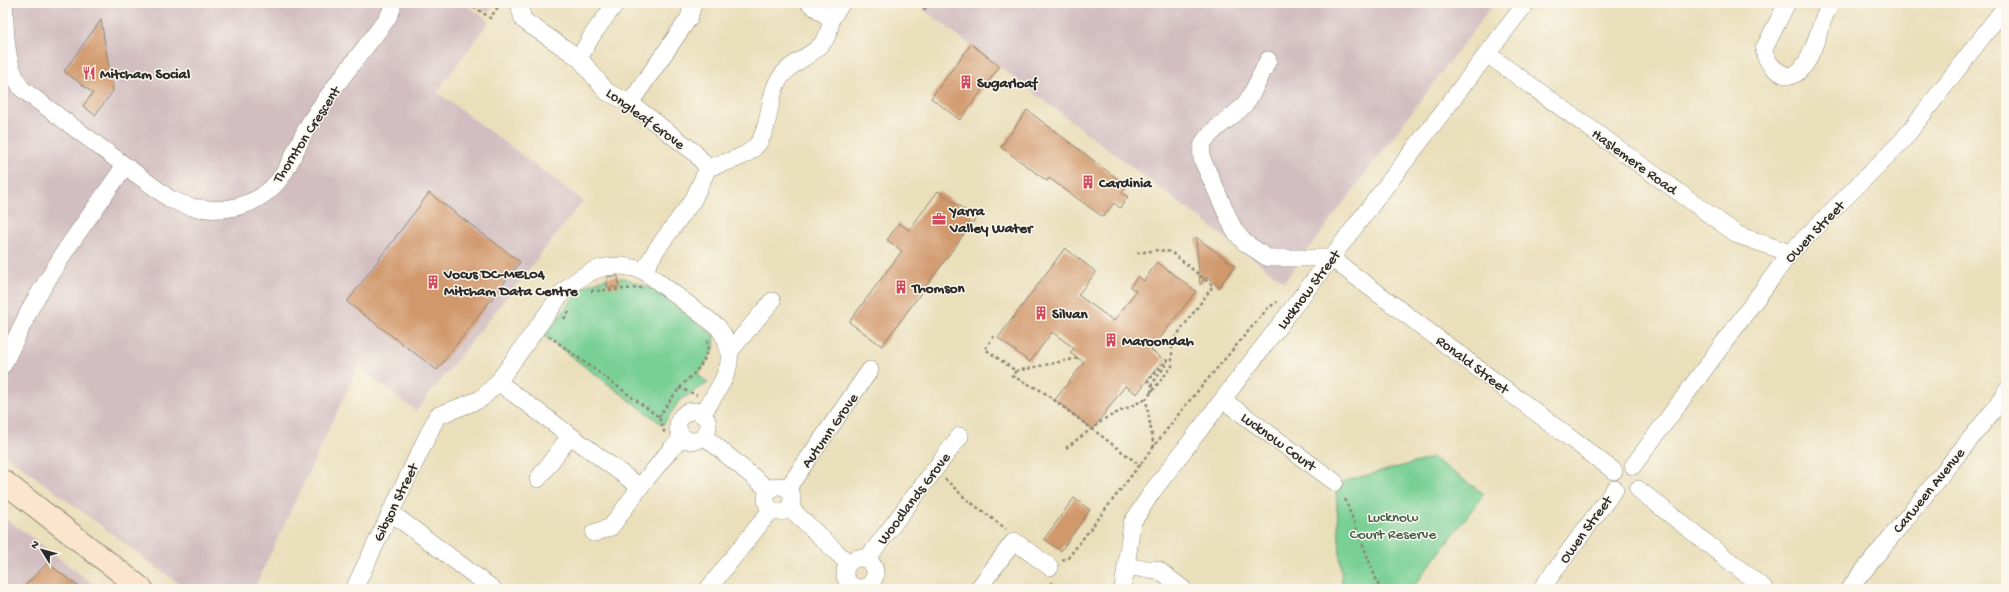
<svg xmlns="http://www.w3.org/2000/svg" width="2009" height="592" font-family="'Gochi Hand',sans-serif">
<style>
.industrial{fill:#d2bec1}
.green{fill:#79d095;stroke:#527e60}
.building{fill:#d1986c}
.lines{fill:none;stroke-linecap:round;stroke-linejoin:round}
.street-casing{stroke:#8a8573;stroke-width:18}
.secondary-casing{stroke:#8a8573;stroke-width:24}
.path{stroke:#8a8573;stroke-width:2.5;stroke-dasharray:3 3;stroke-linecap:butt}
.street{stroke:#fff;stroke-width:17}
.secondary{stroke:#fbe5cf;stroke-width:22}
.labels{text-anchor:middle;stroke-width:3;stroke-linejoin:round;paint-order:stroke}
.poi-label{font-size:15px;font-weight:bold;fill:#2b2b2b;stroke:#fbf7ec;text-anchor:start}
.street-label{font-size:15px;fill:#2b2b2b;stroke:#fbf7ec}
.park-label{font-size:15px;fill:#425d4b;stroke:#fbf7ec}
</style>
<rect width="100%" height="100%" fill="#fbf7ec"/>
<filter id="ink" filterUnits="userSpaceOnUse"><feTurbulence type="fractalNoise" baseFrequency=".025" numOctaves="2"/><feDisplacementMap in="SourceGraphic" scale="8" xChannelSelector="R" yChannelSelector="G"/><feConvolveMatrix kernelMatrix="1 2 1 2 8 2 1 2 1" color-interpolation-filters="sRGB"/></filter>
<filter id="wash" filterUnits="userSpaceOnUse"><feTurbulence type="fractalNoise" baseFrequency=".012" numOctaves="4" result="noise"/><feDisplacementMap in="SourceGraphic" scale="16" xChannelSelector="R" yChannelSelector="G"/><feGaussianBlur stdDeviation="0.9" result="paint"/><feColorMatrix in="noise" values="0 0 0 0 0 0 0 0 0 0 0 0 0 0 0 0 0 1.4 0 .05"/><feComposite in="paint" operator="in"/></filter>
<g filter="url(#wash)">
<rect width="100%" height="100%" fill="#eadfbb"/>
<!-- industrial -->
<g class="industrial">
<path d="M 3,3 L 464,3 L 489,21 L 437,92 L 583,201 L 416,411 L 358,367 L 254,589 L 186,589 L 3,453 Z"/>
<path d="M 474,3 L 496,3 L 488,13 Z"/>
<path d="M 915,3 L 1494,3 L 1284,282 Z"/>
<path d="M 3,516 L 100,589 L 3,589 Z"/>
</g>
<!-- green -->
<g class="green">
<path d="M 624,278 L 653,289 L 715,336 L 714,349 L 698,375 L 708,383 L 679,401 L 663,425 L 544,336 L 581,288 L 604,279 Z"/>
<path d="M 1433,458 L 1484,494 L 1412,589 L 1347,589 L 1342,585 L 1336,492 L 1345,481 Z"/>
</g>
<g id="blocks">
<!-- building -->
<g class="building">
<path d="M 101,20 L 113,91 L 95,115 L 83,106 L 93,93 L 64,71 Z"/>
<path d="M 971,44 L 1000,66 L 960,120 L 931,98 Z"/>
<path d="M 1027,110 L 1127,186 L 1122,193 L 1128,197 L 1120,208 L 1114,203 L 1103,217 L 1049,178 L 1047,181 L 1001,147 Z"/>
<path d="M 938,191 L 976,218 L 882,346 L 849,322 L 902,251 L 887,240 L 899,223 L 909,230 Z"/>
<path d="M 429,193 L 520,262 L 437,370 L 347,302 Z"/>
<path d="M 1196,237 L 1235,266 L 1219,287 L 1206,277 L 1200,285 Z"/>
<path d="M 1065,248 L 1096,272 L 1078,295 L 1114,321 L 1136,291 L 1130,287 L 1138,276 L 1144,281 L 1157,262 L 1196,291 L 1151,350 L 1163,359 L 1137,394 L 1125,386 L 1093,429 L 1055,400 L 1084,362 L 1070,353 L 1074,348 L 1052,332 L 1030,362 L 998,338 Z"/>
<path d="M 618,276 L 619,287 L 607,287 L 607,277 Z"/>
<path d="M 1074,498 L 1090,510 L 1061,551 L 1044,539 Z"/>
<path d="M 47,563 L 82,589 L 22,589 Z"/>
</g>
</g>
</g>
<g filter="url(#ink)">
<use href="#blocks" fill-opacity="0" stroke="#8a8573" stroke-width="1"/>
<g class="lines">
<!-- street casing -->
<g class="street-casing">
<g id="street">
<path d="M 4,3 C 6,34 4,63 22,89 L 170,199 C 209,218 259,212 284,173 C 294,156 301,137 312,119 C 334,85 362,52 387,19 L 392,9 L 392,3"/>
<path d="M 519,3 L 523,20 L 579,58 L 607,92 L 630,103 L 694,152 L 708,168"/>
<path d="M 1787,3 L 1764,49 C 1765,62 1776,73 1789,76 C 1814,72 1818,21 1831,3"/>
<path d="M 831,19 L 842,3"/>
<path d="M 1487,54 L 1738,235 L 1790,253"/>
<path d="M 579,58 L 593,34 L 616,3"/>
<path d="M 1268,60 C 1261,75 1255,90 1245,104 C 1235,117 1205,132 1202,147 C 1201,151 1202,156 1202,159 L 1234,230 L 1244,242 L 1268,258 L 1331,258 L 1614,471"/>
<path d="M 630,103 L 689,18 L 693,3"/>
<path d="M 644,271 L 656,250 L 693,200 L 708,168 C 724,162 743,159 755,147 C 771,130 767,103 777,83 C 792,54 829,58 831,19 L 809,3"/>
<path d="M 730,351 L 772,301"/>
<path d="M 3,365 L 32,305 L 67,248 L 124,167"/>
<path d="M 498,382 L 640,487"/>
<path d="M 1223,400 L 1335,482"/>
<circle cx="693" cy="426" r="15"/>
<path d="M 704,436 L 769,490"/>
<path d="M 1633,466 L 1790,253 L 1903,140 L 2006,6"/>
<path d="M 538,479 L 570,436"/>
<circle cx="779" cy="499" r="13"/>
<path d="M 787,489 L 870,370"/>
<path d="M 1638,489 L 1765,589"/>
<path d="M 789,507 L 848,563"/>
<path d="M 390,512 L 493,589"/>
<path d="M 594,533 L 611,527 L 640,487 L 671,449 L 683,437"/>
<circle cx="860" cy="573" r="15"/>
<path d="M 867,559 L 960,436"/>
<path d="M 1127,567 L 1158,570 L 1183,589"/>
<path d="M 354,589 L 437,416 L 481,399 L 498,382 L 562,293 C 587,269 610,259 644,271 L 718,327 C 744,360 720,385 702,415"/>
<path d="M 708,589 L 771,510"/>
<path d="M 978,589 L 1014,541 L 1050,567"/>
<path d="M 1123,589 L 1132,523 L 1152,492 L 1526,3"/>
<path d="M 1541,589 L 1615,489"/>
<path d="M 1849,589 L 2004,397 L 2006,391"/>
</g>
</g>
<!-- secondary casing -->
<g class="secondary-casing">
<path id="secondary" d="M 3,481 L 142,589"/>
</g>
<!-- path -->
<g class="path">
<path d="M 469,3 L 490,18 L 501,3"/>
<path d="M 924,10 L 928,3"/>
<path d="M 1137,253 L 1158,250 L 1171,252 L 1213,286 L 1172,342 L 1172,366 L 1146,399 L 1154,448"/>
<path d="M 591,291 L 641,288"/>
<path d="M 564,319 L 570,310"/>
<path d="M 549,336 L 659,417 L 665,434"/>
<path d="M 994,336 L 985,349 L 1016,371 L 1012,376 L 1042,391 L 1141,466"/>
<path d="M 1016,371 L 1078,358"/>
<path d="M 1150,377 L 1153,377 L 1166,360 L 1168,362 L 1152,384 L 1151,393"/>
<path d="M 1147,380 L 1152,384"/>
<path d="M 679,388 L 697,395"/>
<path d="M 659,417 C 665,408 671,398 679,389 C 692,373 711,363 707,339"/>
<path d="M 1066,448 L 1106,418 L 1146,399"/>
<path d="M 945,479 L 965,498 L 1006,529"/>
<path d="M 1345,499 L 1380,589"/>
<path d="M 1062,560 L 1068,558 L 1185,406 L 1268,308 L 1277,302"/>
<path d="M 1047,589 L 1053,581"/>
</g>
<!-- street -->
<use href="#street" class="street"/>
<!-- secondary -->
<use href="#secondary" class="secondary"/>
</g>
</g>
<!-- icons -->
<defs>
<g id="restaurant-bare" transform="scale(1.08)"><path d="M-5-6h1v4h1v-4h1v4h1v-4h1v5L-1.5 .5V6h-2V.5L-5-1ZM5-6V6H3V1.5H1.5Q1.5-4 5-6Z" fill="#d1495b" stroke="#fbf7ec" stroke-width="2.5" paint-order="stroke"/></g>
<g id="building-bare" transform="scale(1.08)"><path d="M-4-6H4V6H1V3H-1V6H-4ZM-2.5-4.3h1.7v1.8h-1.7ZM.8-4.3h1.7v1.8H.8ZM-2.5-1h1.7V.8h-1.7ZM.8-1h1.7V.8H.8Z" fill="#d1495b" stroke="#fbf7ec" stroke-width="2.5" paint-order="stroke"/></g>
<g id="office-bare" transform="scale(1.08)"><path d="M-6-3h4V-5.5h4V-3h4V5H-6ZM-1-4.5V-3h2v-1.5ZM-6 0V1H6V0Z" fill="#d1495b" stroke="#fbf7ec" stroke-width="2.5" paint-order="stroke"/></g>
</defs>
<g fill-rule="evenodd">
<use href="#restaurant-bare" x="89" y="73"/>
<use href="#building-bare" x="966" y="82"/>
<use href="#building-bare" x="1088" y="182"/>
<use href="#office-bare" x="939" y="219"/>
<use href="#building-bare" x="433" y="282"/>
<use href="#building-bare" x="901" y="287"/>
<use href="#building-bare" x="1041" y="313"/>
<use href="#building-bare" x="1111" y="340"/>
</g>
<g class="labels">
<!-- poi labels -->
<g class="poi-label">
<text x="100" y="78">Mitcham Social</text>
<text x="977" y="87">Sugarloaf</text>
<text x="1099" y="187">Cardinia</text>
<text x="950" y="215">Yarra<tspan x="950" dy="17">Valley Water</tspan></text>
<text x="444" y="278">Vocus DC-MEL04<tspan x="444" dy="17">Mitcham Data Centre</tspan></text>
<text x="912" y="292">Thomson</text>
<text x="1052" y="318">Silvan</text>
<text x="1122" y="345">Maroondah</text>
</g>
<!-- street labels -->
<g class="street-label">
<text transform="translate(646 118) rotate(36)" y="5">Longleaf Grove</text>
<text transform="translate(306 134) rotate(-57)" y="5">Thornton Crescent</text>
<text transform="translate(1635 161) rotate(36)" y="5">Haslemere Road</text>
<text transform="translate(1814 231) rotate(-46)" y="5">Owen Street</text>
<text transform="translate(1308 289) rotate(-53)" y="5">Lucknow Street</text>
<text transform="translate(1473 364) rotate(37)" y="5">Ronald Street</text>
<text transform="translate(829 430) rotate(-55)" y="5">Autumn Grove</text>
<text transform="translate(1279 441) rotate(36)" y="5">Lucknow Court</text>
<text transform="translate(1928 490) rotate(-51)" y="5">Carween Avenue</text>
<text transform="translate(913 498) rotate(-53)" y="5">Woodlands Grove</text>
<text transform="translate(395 502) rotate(-64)" y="5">Gibson Street</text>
<text transform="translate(1585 529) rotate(-54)" y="5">Owen Street</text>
</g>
<!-- park labels -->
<g class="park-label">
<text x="1393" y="521">Lucknow<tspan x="1393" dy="17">Court Reserve</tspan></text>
</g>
</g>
<!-- margin -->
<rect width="2009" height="592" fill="none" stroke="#fbf7ec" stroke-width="16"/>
<!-- north arrow -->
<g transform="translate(42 550) rotate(307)" stroke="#fbf7ec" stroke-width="3" paint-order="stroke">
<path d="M0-3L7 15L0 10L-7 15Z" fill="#2b2b2b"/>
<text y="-6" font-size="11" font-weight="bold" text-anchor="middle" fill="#2b2b2b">N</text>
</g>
</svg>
